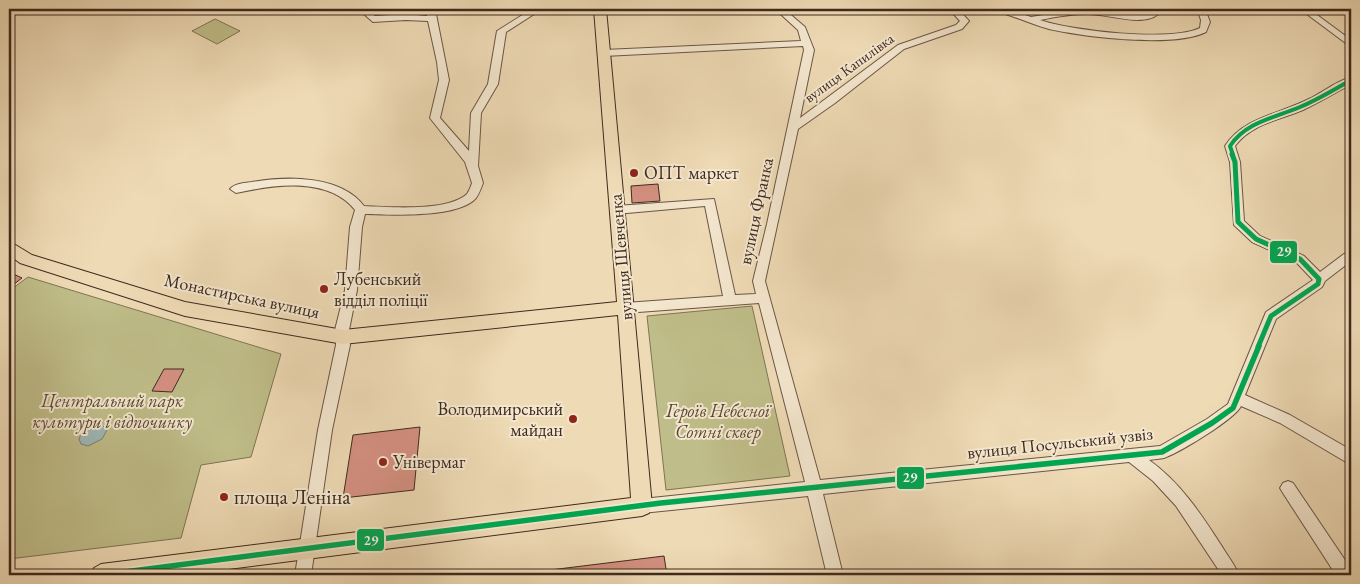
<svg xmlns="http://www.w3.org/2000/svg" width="1360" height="584" font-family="'EB Garamond',serif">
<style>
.green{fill:#bfbd89;stroke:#7f7454}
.water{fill:#9eb8b8;stroke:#787f7a}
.building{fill:#d49081;stroke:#3f2a1e}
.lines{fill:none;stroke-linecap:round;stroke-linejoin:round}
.minor-casing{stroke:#6b5644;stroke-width:2}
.major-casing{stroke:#3f2a1e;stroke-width:2}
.minor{fill:#f4e7cf;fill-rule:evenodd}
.major{fill:#eedab5;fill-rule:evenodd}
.bus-1-far2-casing{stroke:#f4e7cf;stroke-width:7}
.bus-1-far1-casing{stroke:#f4e7cf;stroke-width:9}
.bus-1-casing{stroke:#f4e7cf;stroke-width:9}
.bus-1-far2{stroke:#00a651;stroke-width:4}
.bus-1-far1{stroke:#00a651;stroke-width:5}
.bus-1{stroke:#00a651;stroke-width:5.5}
.poi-dot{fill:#8f2418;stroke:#f4e7cf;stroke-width:2}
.labels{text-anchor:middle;stroke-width:4;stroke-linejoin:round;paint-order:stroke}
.far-street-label{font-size:15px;fill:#3f2a1e;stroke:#f4e7cf}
.poi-label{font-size:18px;fill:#3f2a1e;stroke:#f4e7cf;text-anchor:start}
.street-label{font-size:18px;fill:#3f2a1e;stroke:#f4e7cf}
.park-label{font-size:18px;font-style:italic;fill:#594733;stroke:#f4e7cf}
.near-poi-label{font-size:21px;fill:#3f2a1e;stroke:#f4e7cf;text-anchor:start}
.line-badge{stroke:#f4e7cf;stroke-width:2}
.badge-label{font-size:14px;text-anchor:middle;font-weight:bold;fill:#fff}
</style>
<rect width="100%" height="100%" fill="#eedab5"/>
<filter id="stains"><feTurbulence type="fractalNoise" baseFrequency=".004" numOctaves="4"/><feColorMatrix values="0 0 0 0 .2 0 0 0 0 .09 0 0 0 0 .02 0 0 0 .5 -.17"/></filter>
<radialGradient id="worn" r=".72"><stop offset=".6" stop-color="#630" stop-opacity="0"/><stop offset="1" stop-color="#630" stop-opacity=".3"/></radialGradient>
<!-- green -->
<g class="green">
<path d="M 215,19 L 240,31 L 217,44 L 192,31 Z"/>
<path d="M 28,277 L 281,354 L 251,457 L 201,465 L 181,538 L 9,559 L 9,291 Z"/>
<path d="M 752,306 L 790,476 L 666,490 L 647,316 Z"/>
</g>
<!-- water -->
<path class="water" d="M 101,424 L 107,430 L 102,439 L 88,446 L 81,444 L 79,439 C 82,429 92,424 101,424 Z"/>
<!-- building -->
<g class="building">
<path d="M 658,184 L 660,201 L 632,203 L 631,186 Z"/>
<path d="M 9,272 L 22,278 L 9,288 Z"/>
<path d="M 164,369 L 184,369 L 172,392 L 152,391 Z"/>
<path d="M 420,427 L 414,490 L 343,498 L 353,435 Z"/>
<path d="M 664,556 L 667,575 L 550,575 L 550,570 Z"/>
</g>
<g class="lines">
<!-- minor casing -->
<g class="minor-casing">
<g id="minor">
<path d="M 358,9 L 367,9 L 375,16 L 406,14 L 427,16 L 427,9 L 435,9 L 449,80 L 440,118 L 469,151 L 471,113 L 488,84 L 497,31 L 532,9 L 542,9 L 506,32 L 498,84 L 481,113 L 478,166 L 483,183 C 481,188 479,194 476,198 C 459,218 391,215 365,214 L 362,227 L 357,290 L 349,330 L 350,345 L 332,430 L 311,575 L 295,575 L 318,430 L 336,345 L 335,330 L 345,290 L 350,227 L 355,210 C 328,176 273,185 236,193 L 230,189 C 235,183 245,183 252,182 C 287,176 341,175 364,206 C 390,207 447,212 467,194 C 469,191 471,186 472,183 L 465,162 L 430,118 L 439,80 L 437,62 L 428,21 L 406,20 L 373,22 Z"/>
<path d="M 775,9 L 784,9 L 805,27 L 814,50 L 800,118 L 898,45 L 956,25 L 960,21 L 949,9 L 958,9 L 969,21 L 962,29 L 904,49 L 835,103 L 798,129 L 765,281 L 820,480 L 1160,446 L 1207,419 L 1228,404 L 1266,312 L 1313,280 L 1296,262 L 1252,242 L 1234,225 L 1230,162 L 1225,146 C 1244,117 1280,114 1309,99 C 1323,92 1337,81 1351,77 L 1351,84 C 1335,93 1320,102 1303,110 C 1279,120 1251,124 1235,146 L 1240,162 L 1244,221 L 1260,236 L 1304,256 L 1320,272 L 1344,254 L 1351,252 L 1351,261 L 1325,281 L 1322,287 L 1276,319 L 1245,395 L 1290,415 L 1351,450 L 1351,465 L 1280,423 L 1241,406 C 1235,419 1179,453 1164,458 C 1160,459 1154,459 1149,460 C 1180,482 1201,514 1221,545 C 1227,555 1235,565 1239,575 L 1222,575 L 1176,506 L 1153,481 L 1129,462 L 823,494 L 843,575 L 827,575 L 808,496 L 642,513 L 637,511 L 634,506 L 637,501 L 642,499 L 805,482 L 759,303 L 625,313 L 621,312 L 619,308 L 621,304 L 625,303 L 723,296 L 705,206 L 616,214 L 610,210 L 616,206 L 714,199 L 735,295 L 756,294 L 753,281 L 767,224 L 804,50 L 803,46 L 604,56 L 599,53 L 604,50 L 801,41 L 798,30 Z"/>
<path d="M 993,9 L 1008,9 L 1031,17 L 1080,9 L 1097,9 L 1132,14 L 1141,14 L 1154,9 L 1164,9 C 1146,31 1110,13 1086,14 C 1071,14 1055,17 1040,20 C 1071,31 1171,42 1200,28 L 1201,20 L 1197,9 L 1205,9 L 1210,22 L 1206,32 C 1174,48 1085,37 1049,29 C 1030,24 1013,15 994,11 Z"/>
<path d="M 1300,9 L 1309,9 L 1351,40 L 1351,47 Z"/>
<path d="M 1288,481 L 1293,483 L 1351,569 L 1351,575 L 1336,575 L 1283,493 L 1280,488 L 1283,483 Z"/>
</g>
</g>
<!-- major casing -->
<g class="major-casing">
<path id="major" d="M 594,9 L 606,9 L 652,506 L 649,513 L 642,516 L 181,575 L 91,575 L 94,568 L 101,564 L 631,498 L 618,315 L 343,344 L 185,316 L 20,263 L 9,255 L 9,241 L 32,255 L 185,302 L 343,330 L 617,302 Z"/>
</g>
<!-- minor -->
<use href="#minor" class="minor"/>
<!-- major -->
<use href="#major" class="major"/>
<!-- bus-1-far2 casing -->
<g class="bus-1-far2-casing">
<path id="bus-1-far2" d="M 1233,155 L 1230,146 C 1246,122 1274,118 1300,107 C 1317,100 1334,90 1351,80"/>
</g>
<!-- bus-1-far1 casing -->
<g class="bus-1-far1-casing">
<path id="bus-1-far1" d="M 1232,154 L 1235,162 L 1238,222 L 1256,239 L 1300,259 L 1319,279 L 1318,284 L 1271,316 L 1258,347"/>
</g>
<!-- bus-1 casing -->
<g class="bus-1-casing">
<path id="bus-1" d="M 101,575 L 661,503 L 1162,452 L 1212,423 L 1233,408 L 1259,346"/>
</g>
<!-- bus-1-far2 -->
<use href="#bus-1-far2" class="bus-1-far2"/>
<!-- bus-1-far1 -->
<use href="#bus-1-far1" class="bus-1-far1"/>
<!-- bus-1 -->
<use href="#bus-1" class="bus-1"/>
</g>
<!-- markers -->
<g class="poi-dot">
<circle cx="634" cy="173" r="5"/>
<circle cx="324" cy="289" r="5"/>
<circle cx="573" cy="419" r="5"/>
<circle cx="383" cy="462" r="5"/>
<circle cx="224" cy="497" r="5"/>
</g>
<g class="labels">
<!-- far-street labels -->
<g class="far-street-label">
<text transform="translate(849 68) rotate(-36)" y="5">вулиця Капилівка</text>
</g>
<!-- poi labels -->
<g class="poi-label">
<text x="644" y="179">ОПТ маркет</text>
<text x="334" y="285">Лубенський<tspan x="334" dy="21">відділ поліції</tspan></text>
<text x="563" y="415" text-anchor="end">Володимирський<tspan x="563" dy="21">майдан</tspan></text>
<text x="393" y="468">Універмаг</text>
</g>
<!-- street labels -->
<g class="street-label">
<text transform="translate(756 211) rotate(-78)" y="6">вулиця Франка</text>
<text transform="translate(621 257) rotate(-95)" y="6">вулиця Шевченка</text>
<text transform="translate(242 296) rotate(12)" y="6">Монастирська вулиця</text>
<text transform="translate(1060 443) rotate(-6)" y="6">вулиця Посульський узвіз</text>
</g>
<!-- park labels -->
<g class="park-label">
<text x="112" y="407">Центральний парк<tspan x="112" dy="21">культури і відпочинку</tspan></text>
<text x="718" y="417">Героїв Небесної<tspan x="718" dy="21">Сотні сквер</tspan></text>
</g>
<!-- near-poi labels -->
<g class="near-poi-label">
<text x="234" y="504">площа Леніна</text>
</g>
</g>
<g class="line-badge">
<rect x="1269" y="240" width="29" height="24" rx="5" fill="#00a651"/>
<rect x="896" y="466" width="29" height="24" rx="5" fill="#00a651"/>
<rect x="356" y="528" width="29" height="24" rx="5" fill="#00a651"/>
</g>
<g class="badge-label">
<text x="1284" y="256">29</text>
<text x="910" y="482">29</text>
<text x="371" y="545">29</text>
</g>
<!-- margin -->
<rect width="1360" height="584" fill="none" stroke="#eedab5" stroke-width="30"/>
<rect x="10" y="10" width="1340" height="564" fill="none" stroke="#3f2a1e" stroke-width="2.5"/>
<rect x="15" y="15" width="1330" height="554" fill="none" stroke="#3f2a1e"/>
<rect width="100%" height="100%" filter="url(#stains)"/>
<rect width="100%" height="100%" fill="url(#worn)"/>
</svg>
